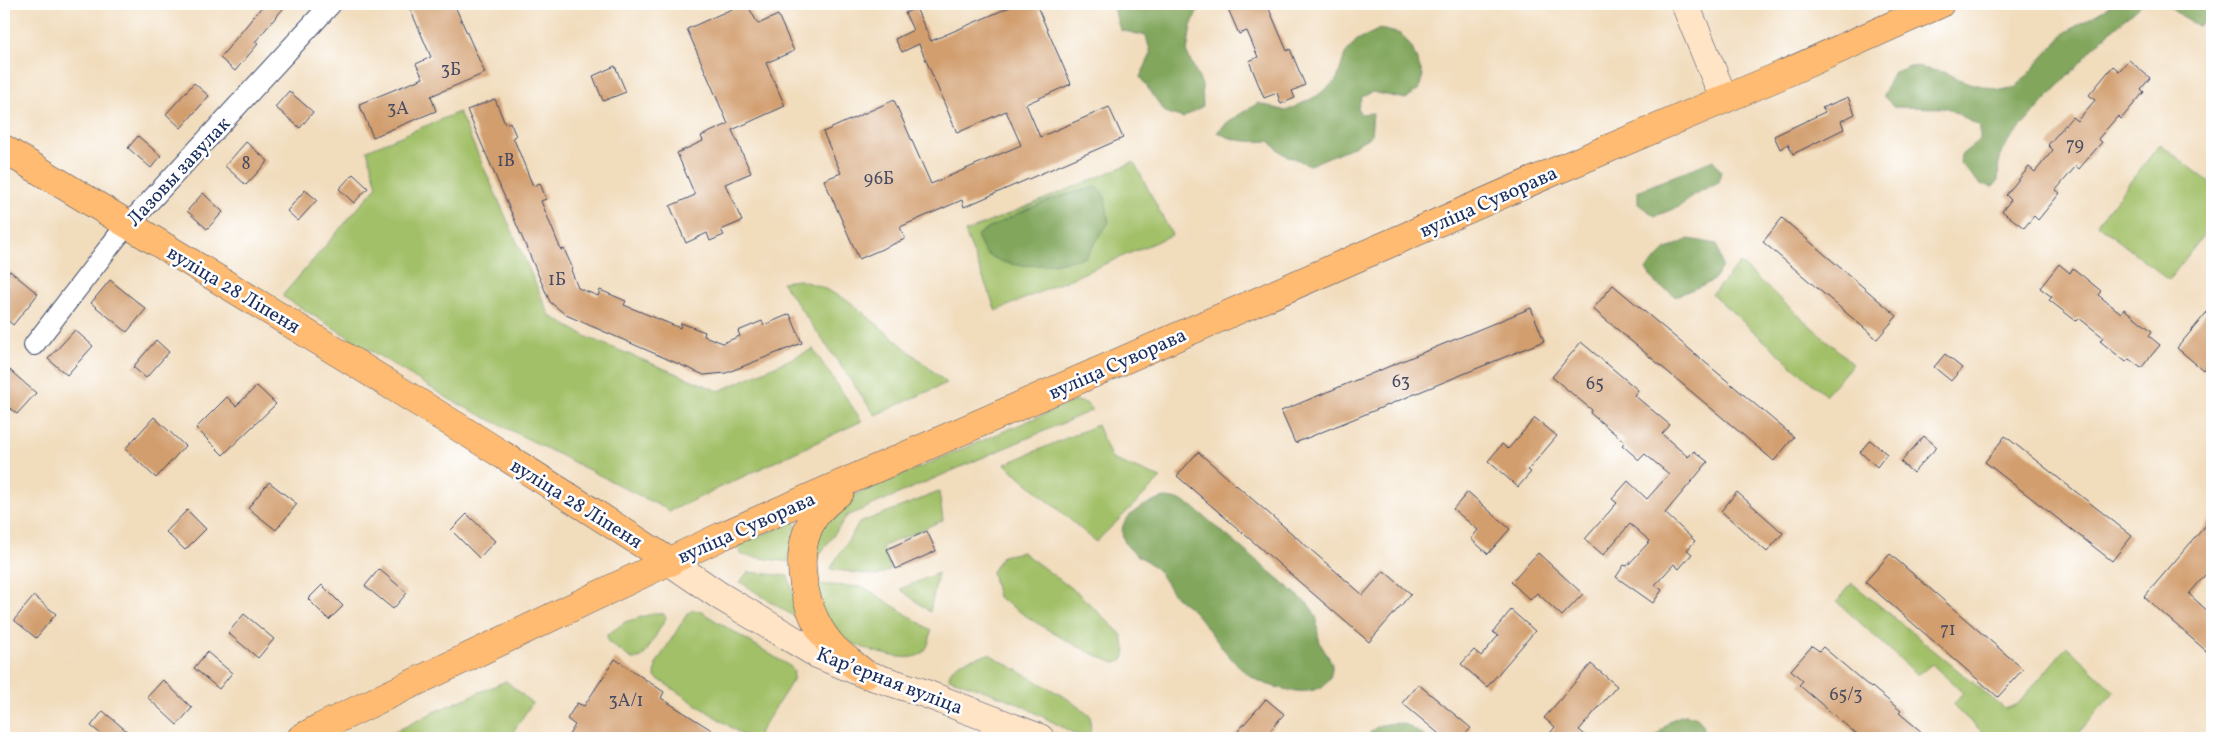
<svg xmlns="http://www.w3.org/2000/svg" width="2216" height="742" font-family="Vollkorn,serif">
<style>
.green{fill:#a2c068;stroke:#5e7863}
.forest{fill:#81a65c;stroke:#4e6a5d}
.building{fill:#d29e6e}
.lines{fill:none;stroke-linecap:round;stroke-linejoin:round}
.street-casing{stroke:#3b496c;stroke-width:22}
.secondary-casing{stroke:#3b496c;stroke-width:29}
.primary-casing{stroke:#3b496c;stroke-width:29}
.street{stroke:#fff;stroke-width:20}
.secondary{stroke:#ffe4c6;stroke-width:28}
.primary{stroke:#ffbb71;stroke-width:28}
.labels{text-anchor:middle;stroke-width:5;stroke-linejoin:round;paint-order:stroke}
.number-label{font-size:18px;fill:#494b62}
.street-label{font-size:20px;fill:#1b2f5e;stroke:#fff}
</style>
<rect width="100%" height="100%" fill="#fff"/>
<filter id="ink" filterUnits="userSpaceOnUse"><feTurbulence type="fractalNoise" baseFrequency=".02" numOctaves="2"/><feDisplacementMap in="SourceGraphic" scale="10" xChannelSelector="R" yChannelSelector="G"/><feConvolveMatrix kernelMatrix="1 2 1 2 8 2 1 2 1" color-interpolation-filters="sRGB"/></filter>
<filter id="wash" filterUnits="userSpaceOnUse"><feTurbulence type="fractalNoise" baseFrequency=".0096" numOctaves="4" result="noise"/><feDisplacementMap in="SourceGraphic" scale="20" xChannelSelector="R" yChannelSelector="G"/><feGaussianBlur stdDeviation="1.12" result="paint"/><feColorMatrix in="noise" values="0 0 0 0 0 0 0 0 0 0 0 0 0 0 0 0 0 1.4 0 .05"/><feComposite in="paint" operator="in"/></filter>
<g filter="url(#wash)">
<rect width="100%" height="100%" fill="#f1dcbc"/>
<!-- green -->
<g class="green">
<path d="M 459,112 L 550,316 L 589,338 L 719,391 L 813,349 L 862,421 L 670,511 L 449,399 L 282,296 L 377,186 L 367,150 Z"/>
<path d="M 2160,144 L 2212,184 L 2212,224 L 2169,280 L 2097,224 Z"/>
<path d="M 1134,162 L 1172,235 L 996,311 L 965,232 Z"/>
<path d="M 1740,263 L 1853,364 L 1825,395 L 1712,294 Z"/>
<path d="M 799,280 L 819,286 L 849,301 L 947,383 L 875,415 L 782,282 Z"/>
<path d="M 1075,401 L 1086,403 L 1093,410 L 847,516 L 813,564 L 813,533 L 850,497 Z"/>
<path d="M 1097,425 L 1112,459 L 1161,478 L 1096,542 L 1005,464 Z"/>
<path d="M 939,492 L 943,520 L 882,547 L 891,569 L 878,576 L 830,569 L 859,523 Z"/>
<path d="M 795,521 L 796,529 L 788,562 L 741,555 L 738,545 Z"/>
<path d="M 1022,552 L 1079,594 L 1121,634 L 1126,651 L 1123,660 L 1115,663 C 1072,647 1036,623 998,597 L 992,572 L 1002,556 Z"/>
<path d="M 748,572 L 788,576 L 799,613 L 798,619 L 740,582 Z"/>
<path d="M 938,573 L 930,612 L 900,589 Z"/>
<path d="M 1852,583 L 2005,709 L 2018,704 L 2067,646 L 2114,692 L 2074,738 L 1989,738 L 1953,706 L 1963,693 L 1932,664 L 1918,675 L 1837,602 Z"/>
<path d="M 813,584 L 864,587 L 931,630 C 930,641 928,651 917,656 C 900,663 839,643 829,627 C 821,615 818,597 813,584 Z"/>
<path d="M 693,610 L 700,611 L 791,667 L 794,672 L 793,680 L 756,738 L 747,738 L 655,677 L 656,664 L 687,614 Z"/>
<path d="M 655,613 L 664,614 L 666,618 L 645,654 L 639,659 L 632,659 L 608,642 L 607,635 L 625,622 Z"/>
<path d="M 989,654 L 1068,699 L 1090,716 L 1091,738 L 1083,738 L 1013,701 L 949,678 C 950,661 975,658 989,654 Z"/>
<path d="M 506,681 L 532,703 L 511,735 L 514,738 L 383,738 L 436,711 Z"/>
</g>
<!-- forest -->
<g class="forest">
<path d="M 1115,4 L 1201,4 L 1191,26 L 1187,53 L 1202,85 L 1203,106 L 1183,118 L 1165,112 L 1140,77 L 1151,54 L 1146,36 L 1120,30 L 1114,9 Z"/>
<path d="M 2114,4 L 2142,4 L 2102,39 L 2009,140 L 1999,158 L 1998,181 L 1993,187 L 1980,184 L 1960,163 L 1961,155 L 1980,140 L 1980,127 L 1948,108 L 1894,107 L 1883,96 L 1893,73 L 1910,66 L 1943,72 L 1969,83 L 2001,90 L 2016,87 L 2066,32 Z"/>
<path d="M 2165,4 L 2212,4 L 2212,20 L 2198,26 L 2182,17 Z"/>
<path d="M 1380,29 L 1401,34 L 1412,48 L 1423,75 L 1419,89 L 1406,99 L 1372,92 L 1362,97 L 1358,107 L 1360,114 L 1373,113 L 1371,136 L 1352,147 L 1310,165 L 1283,154 L 1269,141 C 1250,142 1235,142 1217,132 L 1229,121 L 1258,103 L 1286,111 L 1317,96 L 1337,80 L 1345,54 L 1357,40 Z"/>
<path d="M 1713,160 L 1721,171 L 1719,182 L 1693,195 L 1679,207 L 1655,216 L 1638,204 L 1638,191 Z"/>
<path d="M 1098,187 L 1105,197 L 1109,222 L 1086,257 C 1055,264 1014,274 986,253 C 982,249 979,241 977,235 C 1014,214 1056,194 1098,187 Z"/>
<path d="M 1689,239 L 1717,244 L 1722,267 L 1713,281 L 1676,296 L 1656,284 L 1646,269 L 1665,250 Z"/>
<path d="M 1165,498 L 1180,500 L 1193,507 L 1308,604 C 1323,622 1314,624 1320,642 C 1323,652 1333,659 1332,669 C 1329,703 1280,690 1261,682 C 1233,669 1216,637 1196,614 C 1190,607 1182,603 1176,597 C 1168,588 1164,577 1156,569 C 1146,558 1128,554 1123,538 C 1116,515 1149,502 1165,498 Z"/>
<path d="M 1683,715 L 1695,716 L 1703,724 L 1703,738 L 1654,738 L 1671,720 Z"/>
<path d="M 1395,723 L 1407,725 L 1427,738 L 1368,738 C 1371,726 1384,724 1395,723 Z"/>
</g>
<g id="blocks">
<!-- building -->
<g class="building">
<path d="M 264,4 L 287,4 L 255,42 L 258,44 L 235,71 L 220,58 Z"/>
<path d="M 408,4 L 454,4 L 485,73 L 431,96 L 436,111 L 373,137 L 359,104 L 423,78 L 416,64 L 431,57 Z"/>
<path d="M 743,4 L 747,4 L 758,24 L 778,15 L 794,51 L 766,63 L 785,106 L 732,130 L 751,173 L 725,184 L 742,221 L 721,230 L 724,235 L 710,241 L 707,233 L 686,243 L 670,206 L 695,195 L 677,153 L 703,141 L 701,136 L 728,124 L 687,29 Z"/>
<path d="M 1017,4 L 1036,4 L 1071,84 L 1026,104 L 1040,137 L 1109,107 L 1123,138 L 964,207 L 962,200 L 900,227 L 905,239 L 859,259 L 824,180 L 841,173 L 823,132 L 894,100 L 931,184 L 1021,145 L 1006,111 L 957,133 L 919,44 L 902,52 L 895,39 L 913,30 L 905,13 L 916,8 L 931,41 Z"/>
<path d="M 1226,4 L 1267,4 L 1287,51 L 1290,49 L 1305,85 L 1292,91 L 1295,98 L 1281,104 L 1277,93 L 1264,98 L 1249,61 L 1258,57 L 1247,31 L 1239,34 Z"/>
<path d="M 2129,60 L 2150,78 L 2141,89 L 2144,92 L 2121,119 L 2118,116 L 2098,139 L 2102,142 L 2079,169 L 2076,166 L 2056,190 L 2060,193 L 2038,220 L 2034,216 L 2024,228 L 2002,211 L 2011,200 L 2006,195 L 2029,167 L 2035,172 L 2053,150 L 2048,145 L 2072,117 L 2077,121 L 2095,100 L 2089,95 L 2113,66 L 2119,71 Z"/>
<path d="M 615,66 L 626,92 L 603,101 L 593,76 Z"/>
<path d="M 194,83 L 209,96 L 181,128 L 166,114 Z"/>
<path d="M 289,91 L 313,112 L 300,128 L 275,107 Z"/>
<path d="M 1848,97 L 1855,114 L 1841,121 L 1844,129 L 1793,154 L 1788,144 L 1780,149 L 1774,136 L 1825,112 L 1822,108 Z"/>
<path d="M 495,99 L 505,124 L 510,122 L 516,136 L 513,137 L 533,186 L 540,183 L 546,199 L 541,201 L 561,250 L 564,249 L 573,269 L 571,270 L 578,288 L 598,296 L 600,290 L 626,301 L 624,305 L 680,328 L 681,323 L 705,332 L 704,336 L 723,343 L 740,336 L 738,331 L 762,321 L 764,325 L 790,314 L 802,343 L 726,373 L 704,375 L 566,315 L 550,302 L 467,110 Z"/>
<path d="M 138,136 L 161,156 L 151,168 L 128,148 Z"/>
<path d="M 246,142 L 268,161 L 246,185 L 225,166 Z"/>
<path d="M 353,174 L 368,188 L 354,203 L 339,189 Z"/>
<path d="M 305,190 L 317,200 L 298,221 L 287,211 Z"/>
<path d="M 203,193 L 223,212 L 207,229 L 187,211 Z"/>
<path d="M 1782,218 L 1897,316 L 1877,339 L 1763,242 Z"/>
<path d="M 2059,264 L 2070,273 L 2073,268 L 2101,291 L 2098,295 L 2121,313 L 2124,309 L 2152,331 L 2149,336 L 2160,345 L 2141,368 L 2129,359 L 2126,362 L 2100,341 L 2103,337 L 2079,318 L 2076,321 L 2049,300 L 2052,297 L 2040,288 Z"/>
<path d="M 10,271 L 38,294 L 13,325 L 4,317 L 4,279 Z"/>
<path d="M 110,280 L 146,309 L 127,332 L 91,303 Z"/>
<path d="M 1613,285 L 1794,437 L 1774,461 L 1593,309 Z"/>
<path d="M 2212,306 L 2212,359 L 2203,370 L 2177,348 Z"/>
<path d="M 1531,308 L 1544,341 L 1295,443 L 1281,411 Z"/>
<path d="M 75,330 L 93,346 L 67,375 L 48,359 Z"/>
<path d="M 156,340 L 169,352 L 146,378 L 133,367 Z"/>
<path d="M 1581,342 L 1638,390 L 1634,395 L 1670,425 L 1662,434 L 1688,457 L 1694,451 L 1708,462 L 1665,513 L 1695,541 L 1687,550 L 1692,554 L 1679,569 L 1674,564 L 1655,585 L 1662,590 L 1653,603 L 1616,577 L 1624,565 L 1627,566 L 1650,541 L 1630,524 L 1603,555 L 1585,539 L 1617,503 L 1612,499 L 1628,481 L 1647,499 L 1669,474 L 1645,454 L 1639,460 L 1622,445 L 1625,442 L 1590,413 L 1592,410 L 1552,377 Z"/>
<path d="M 1945,354 L 1962,368 L 1951,381 L 1934,367 Z"/>
<path d="M 4,365 L 36,393 L 17,414 L 4,403 Z"/>
<path d="M 257,386 L 276,404 L 223,455 L 196,428 L 227,397 L 236,406 Z"/>
<path d="M 154,417 L 185,446 L 156,478 L 125,449 Z"/>
<path d="M 1535,418 L 1557,436 L 1528,470 L 1531,472 L 1518,487 L 1488,461 L 1502,444 L 1508,449 Z"/>
<path d="M 1924,436 L 1937,447 L 1913,473 L 1901,462 Z"/>
<path d="M 2005,436 L 2132,536 L 2112,561 L 1985,462 Z"/>
<path d="M 1870,440 L 1887,454 L 1877,467 L 1860,452 Z"/>
<path d="M 1198,452 L 1363,595 L 1384,571 L 1411,594 L 1369,642 L 1177,476 Z"/>
<path d="M 269,482 L 297,504 L 276,530 L 248,508 Z"/>
<path d="M 1468,492 L 1510,529 L 1488,554 L 1471,539 L 1478,530 L 1453,509 Z"/>
<path d="M 1737,492 L 1783,533 L 1767,552 L 1721,511 Z"/>
<path d="M 187,510 L 206,529 L 185,550 L 166,532 Z"/>
<path d="M 467,514 L 495,541 L 479,558 L 451,530 Z"/>
<path d="M 2212,518 L 2212,567 L 2189,594 L 2212,615 L 2212,656 L 2144,597 Z"/>
<path d="M 927,531 L 936,551 L 896,569 L 887,549 Z"/>
<path d="M 1538,553 L 1583,594 L 1562,616 L 1537,593 L 1530,600 L 1511,582 Z"/>
<path d="M 1890,554 L 2023,669 L 1998,697 L 1865,582 Z"/>
<path d="M 379,569 L 407,593 L 393,609 L 365,586 Z"/>
<path d="M 322,585 L 343,606 L 329,620 L 308,599 Z"/>
<path d="M 34,596 L 56,614 L 36,638 L 14,620 Z"/>
<path d="M 1511,610 L 1535,631 L 1487,687 L 1461,664 L 1474,650 L 1481,656 L 1498,636 L 1493,632 Z"/>
<path d="M 244,614 L 274,639 L 258,658 L 228,633 Z"/>
<path d="M 1812,646 L 1819,651 L 1823,647 L 1871,688 L 1872,687 L 1901,711 L 1899,713 L 1929,738 L 1861,738 L 1799,685 L 1803,681 L 1791,670 Z"/>
<path d="M 207,652 L 232,673 L 219,689 L 194,668 Z"/>
<path d="M 615,659 L 664,692 L 661,698 L 724,738 L 567,738 L 575,725 L 567,719 L 577,703 L 584,706 Z"/>
<path d="M 1591,664 L 1617,686 L 1579,730 L 1589,738 L 1546,738 L 1555,727 L 1544,718 Z"/>
<path d="M 163,680 L 192,708 L 177,725 L 147,697 Z"/>
<path d="M 1418,684 L 1471,728 L 1462,738 L 1444,738 L 1402,703 Z"/>
<path d="M 1266,699 L 1284,714 L 1264,738 L 1232,738 Z"/>
<path d="M 103,711 L 135,738 L 106,738 L 91,726 Z"/>
</g>
</g>
</g>
<g filter="url(#ink)">
<use href="#blocks" fill-opacity="0" stroke="#3b496c" stroke-width="1"/>
<g class="lines">
<!-- street casing -->
<g class="street-casing">
<path id="street" d="M 34,345 L 117,237 L 331,4"/>
</g>
<!-- secondary casing -->
<g class="secondary-casing">
<g id="secondary">
<path d="M 1685,4 L 1724,99"/>
<path d="M 670,562 L 720,596 L 817,654 L 865,674 L 921,692 L 1040,738"/>
</g>
</g>
<!-- primary casing -->
<g class="primary-casing">
<g id="primary">
<path d="M 4,149 C 227,285 451,419 670,562"/>
<path d="M 840,492 C 831,499 821,507 815,516 C 789,554 805,619 835,649 C 844,658 856,666 865,674"/>
<path d="M 301,738 L 321,727 L 722,536 L 1553,172 L 1777,77 L 1940,4"/>
</g>
</g>
<!-- street -->
<use href="#street" class="street"/>
<!-- secondary -->
<use href="#secondary" class="secondary"/>
<!-- primary -->
<use href="#primary" class="primary"/>
</g>
</g>
<g class="labels">
<!-- number labels -->
<g class="number-label">
<text x="451" y="75">3Б</text>
<text x="398" y="114">3А</text>
<text x="2075" y="150">79</text>
<text x="506" y="166">1В</text>
<text x="246" y="169">8</text>
<text x="879" y="184">96Б</text>
<text x="557" y="285">1Б</text>
<text x="1401" y="387">63</text>
<text x="1595" y="389">65</text>
<text x="1948" y="635">71</text>
<text x="1846" y="700">65/3</text>
<text x="626" y="706">3А/1</text>
</g>
<!-- street labels -->
<g class="street-label">
<text transform="translate(178 171) rotate(-47)" y="7">Лазовы завулак</text>
<text transform="translate(1488 201) rotate(-24)" y="7">вуліца Суворава</text>
<text transform="translate(234 289) rotate(31)" y="7">вуліца 28 Ліпеня</text>
<text transform="translate(1117 363) rotate(-24)" y="7">вуліца Суворава</text>
<text transform="translate(577 503) rotate(32)" y="7">вуліца 28 Ліпеня</text>
<text transform="translate(746 527) rotate(-24)" y="7">вуліца Суворава</text>
<text transform="translate(890 680) rotate(21)" y="7">Карʼерная вуліца</text>
</g>
</g>
<!-- margin -->
<rect width="2216" height="742" fill="none" stroke="#fff" stroke-width="20"/>
</svg>
